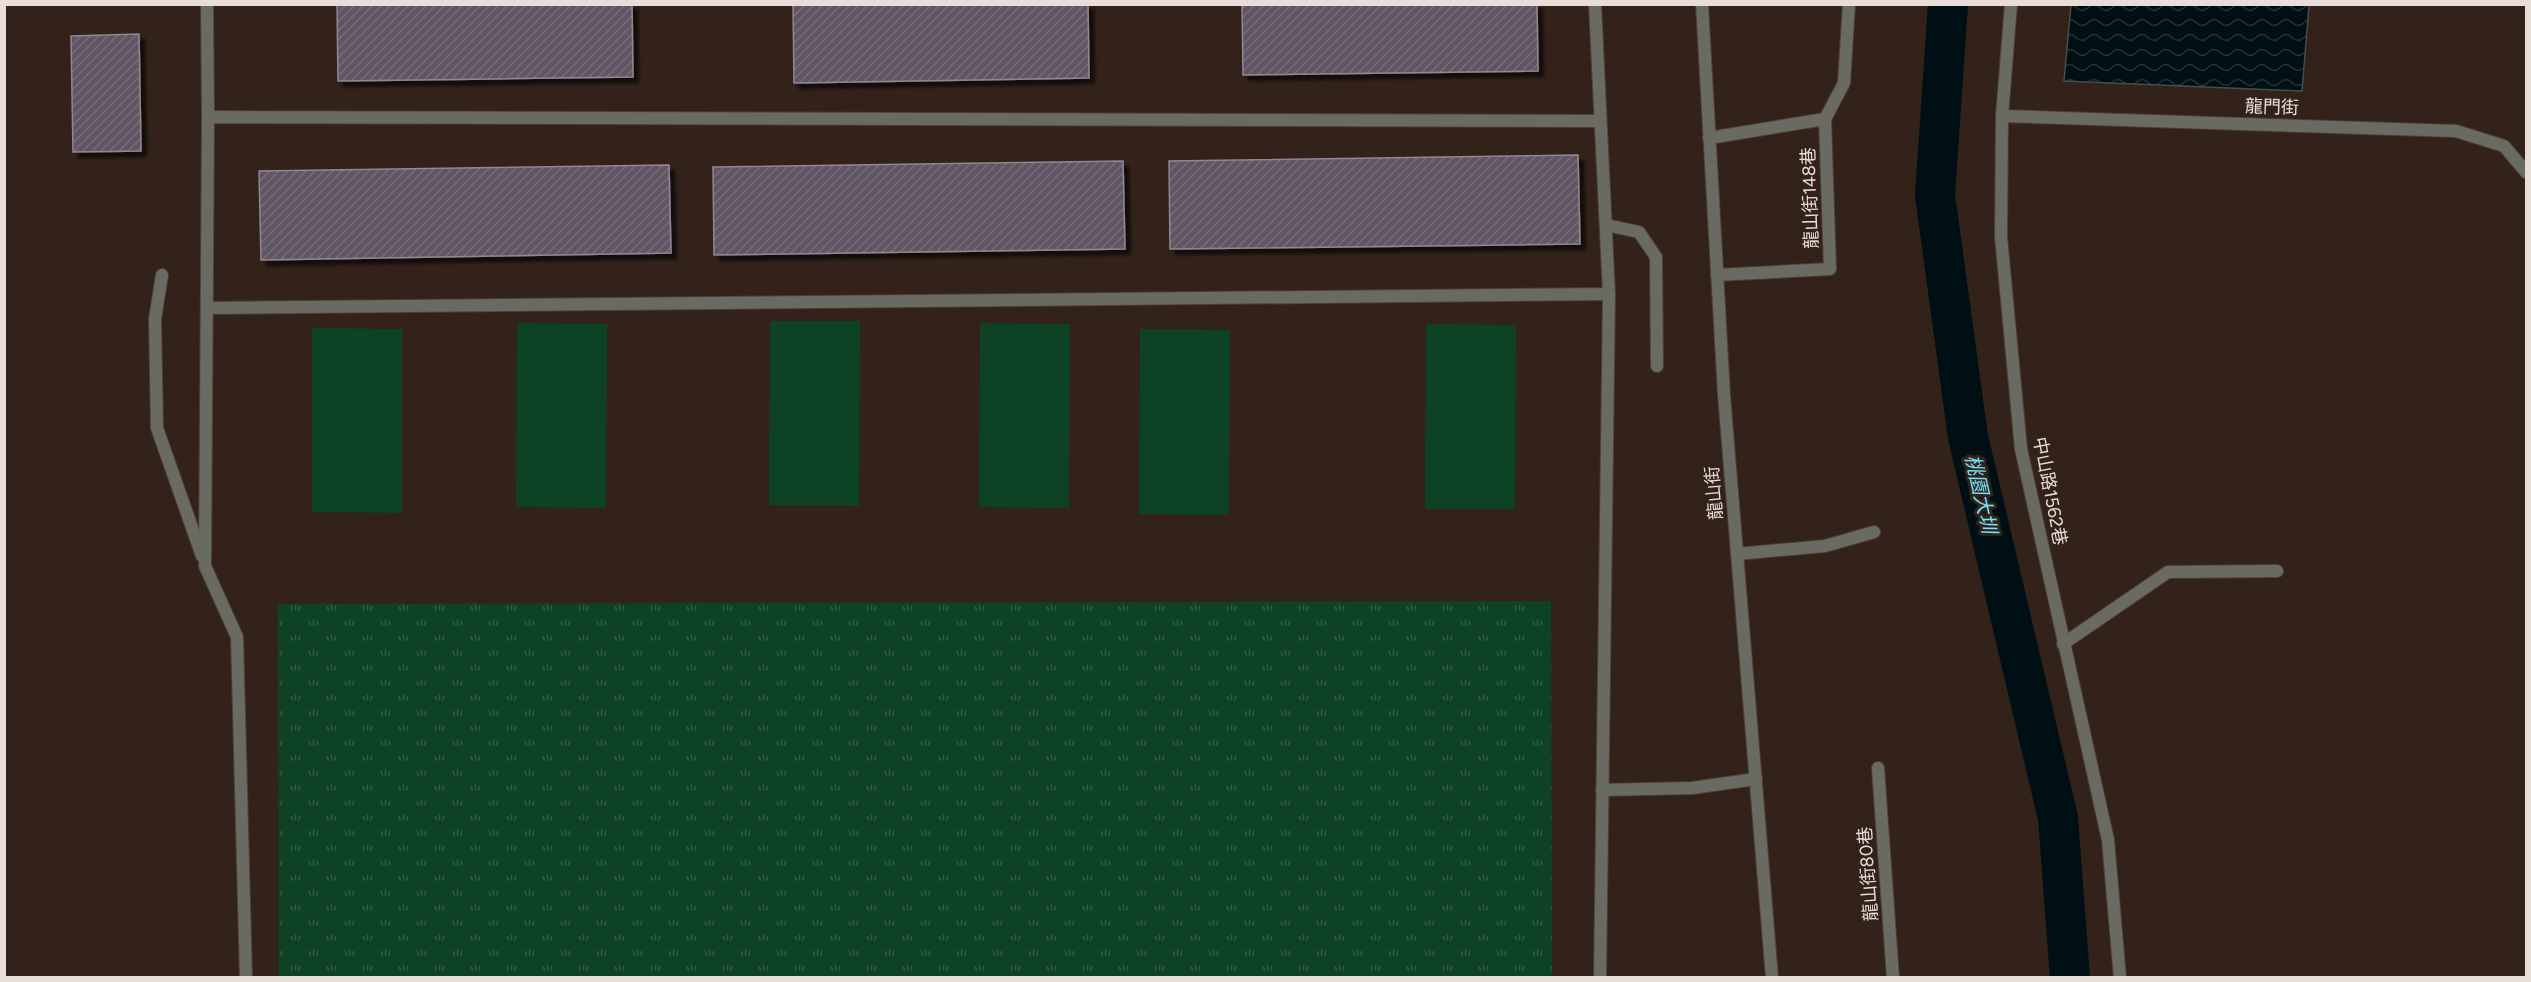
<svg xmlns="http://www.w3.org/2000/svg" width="2531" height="982" font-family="Figtree,'Noto Sans TC',sans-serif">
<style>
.grass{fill:url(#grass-tufts)}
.park{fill:#0d4225}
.water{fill:url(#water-waves);stroke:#464d4e;stroke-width:1.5}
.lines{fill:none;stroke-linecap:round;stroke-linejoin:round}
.canal{stroke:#000f13;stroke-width:40}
.building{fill:url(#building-hatch);stroke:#948595;stroke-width:1.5;filter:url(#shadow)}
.lane-casing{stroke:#4f4038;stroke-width:14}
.lane{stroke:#696a62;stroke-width:12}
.labels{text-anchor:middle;stroke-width:6;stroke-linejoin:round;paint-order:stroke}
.street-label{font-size:18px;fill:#e8ddd8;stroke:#32221a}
.water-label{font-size:20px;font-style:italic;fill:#72e3fc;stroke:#32221a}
</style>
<defs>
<pattern id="grass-tufts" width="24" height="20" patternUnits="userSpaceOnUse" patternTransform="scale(1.5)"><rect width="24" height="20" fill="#0d4225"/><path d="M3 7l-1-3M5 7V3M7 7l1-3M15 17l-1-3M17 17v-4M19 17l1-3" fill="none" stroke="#305d44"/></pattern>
<pattern id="water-waves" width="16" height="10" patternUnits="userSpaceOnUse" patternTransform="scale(1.5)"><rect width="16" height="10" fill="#000f13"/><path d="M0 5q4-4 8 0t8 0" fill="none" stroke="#253235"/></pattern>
<pattern id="building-hatch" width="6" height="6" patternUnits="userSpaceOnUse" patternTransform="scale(1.5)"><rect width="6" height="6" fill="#625463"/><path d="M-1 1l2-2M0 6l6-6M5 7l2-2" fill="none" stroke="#786c79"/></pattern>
<filter id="shadow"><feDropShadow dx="5.5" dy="5.5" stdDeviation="1.5" flood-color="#0009"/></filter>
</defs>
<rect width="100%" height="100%" fill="#32221a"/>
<!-- grass -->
<path class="grass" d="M 1551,601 L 1552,977 L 279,977 L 278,604 Z"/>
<!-- park -->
<g class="park">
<path d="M 770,321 L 860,321 L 859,506 L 769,505 Z"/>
<path d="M 517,323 L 607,324 L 606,508 L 516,507 Z"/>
<path d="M 980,323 L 1070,324 L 1069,508 L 979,507 Z"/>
<path d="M 1426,324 L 1516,325 L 1515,509 L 1425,509 Z"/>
<path d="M 312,328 L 402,329 L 402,513 L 312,512 Z"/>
<path d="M 1140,329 L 1230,330 L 1229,515 L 1139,514 Z"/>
</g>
<!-- water -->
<path class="water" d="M 2071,5 L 2309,5 L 2302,91 L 2064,81 Z"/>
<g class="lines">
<!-- canal -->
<path class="canal" d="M 1948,4 L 1935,195 L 1968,437 L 2058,818 L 2070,978"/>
</g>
<!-- building -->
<g class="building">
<path d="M 337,4 L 632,4 L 633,77 L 338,81 Z"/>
<path d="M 793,4 L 1088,4 L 1089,78 L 794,83 Z"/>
<path d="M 1242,4 L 1537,4 L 1538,71 L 1243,75 Z"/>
<path d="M 139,34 L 141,151 L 73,152 L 71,36 Z"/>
<path d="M 1578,155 L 1580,244 L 1170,249 L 1169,161 Z"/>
<path d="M 1123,161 L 1125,249 L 714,255 L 713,167 Z"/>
<path d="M 669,165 L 671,253 L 261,260 L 259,171 Z"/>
</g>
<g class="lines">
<!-- lane casing -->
<g class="lane-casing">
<g id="lane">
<path d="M 207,4 L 208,117"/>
<path d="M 1702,4 L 1724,395 L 1772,978"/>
<path d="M 2011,4 L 2002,116 L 2001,237 L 2021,449 L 2108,840 L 2120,978"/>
<path d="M 2002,116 L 2456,131 L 2504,146 L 2526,172"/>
<path d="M 1709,138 L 1825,119 L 1844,83 L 1849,4"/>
<path d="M 1606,225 L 1639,232 L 1656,257 L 1657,366"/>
<path d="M 162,275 L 155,319 L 157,428 L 202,556"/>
<path d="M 1717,275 L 1830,269 L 1825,119"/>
<path d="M 207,308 L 1609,294 L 1595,4"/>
<path d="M 1737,554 L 1825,546 L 1874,532"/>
<path d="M 2063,644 L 2168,572 L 2277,571"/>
<path d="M 1878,768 L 1893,978"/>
<path d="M 1602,790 L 1692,788 L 1756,779"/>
<path d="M 246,978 L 237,637 L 205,566 L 208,117 L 1600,121"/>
<path d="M 1600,978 L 1609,294"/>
</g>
</g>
<!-- lane -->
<use href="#lane" class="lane"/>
</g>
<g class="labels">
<!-- street labels -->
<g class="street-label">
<text transform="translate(2272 107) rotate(2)" y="6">龍門街</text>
<text transform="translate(1810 198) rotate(-92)" y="6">龍山街148巷</text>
<text transform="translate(2050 491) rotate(79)" y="6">中山路1562巷</text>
<text transform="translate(1714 493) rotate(-95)" y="6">龍山街</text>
<text transform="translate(1868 874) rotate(-94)" y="6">龍山街80巷</text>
</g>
<!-- water labels -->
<g class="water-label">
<text transform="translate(1981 494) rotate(77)" y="7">桃園大圳</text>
</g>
</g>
<!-- border -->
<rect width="2531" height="982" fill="none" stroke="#e8ddd8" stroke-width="12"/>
</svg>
